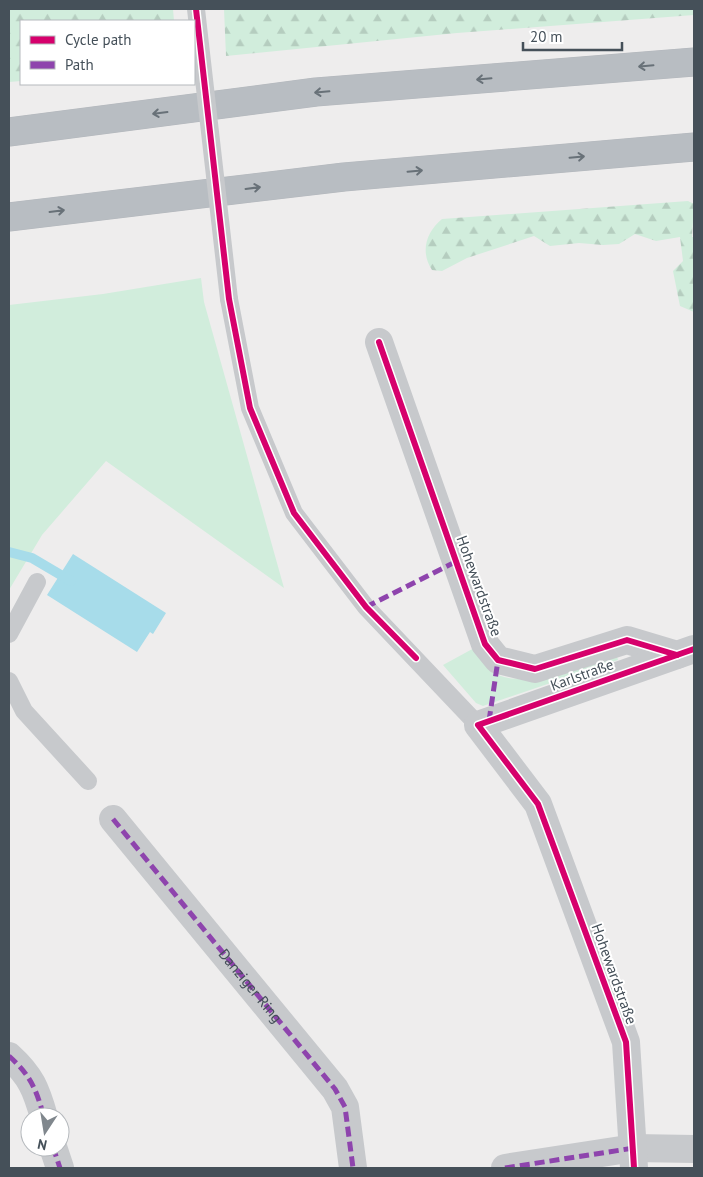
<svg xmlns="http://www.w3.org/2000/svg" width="703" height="1177" font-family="'PT Sans',sans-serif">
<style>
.grass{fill:#d1eddc}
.forest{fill:url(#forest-firs)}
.water{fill:#a7dcea}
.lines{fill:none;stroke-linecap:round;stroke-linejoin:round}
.stream{stroke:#a7dcea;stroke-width:10}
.motorway-casing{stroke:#b3b7bc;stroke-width:29}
.service{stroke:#c7c9cc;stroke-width:18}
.minor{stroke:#c7c9cc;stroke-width:28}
.motorway{stroke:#b8bdc2;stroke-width:28}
.service-bridge{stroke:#c7c9cc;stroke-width:18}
.quiet{stroke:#8e44ad;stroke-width:5;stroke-dasharray:10 5;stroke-linecap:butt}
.cycleway-casing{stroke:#fff;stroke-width:9}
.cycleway{stroke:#d6006c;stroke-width:6}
.oneway{stroke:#687178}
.labels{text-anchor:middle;stroke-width:4;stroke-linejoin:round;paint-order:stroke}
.street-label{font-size:15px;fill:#455059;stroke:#fff}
</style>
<defs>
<pattern id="forest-firs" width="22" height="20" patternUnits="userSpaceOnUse" patternTransform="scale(1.25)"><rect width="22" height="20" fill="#d1eddc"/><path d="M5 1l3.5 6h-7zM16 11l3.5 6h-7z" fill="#b5cdbf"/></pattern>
</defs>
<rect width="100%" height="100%" fill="#eeeded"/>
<!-- grass -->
<g class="grass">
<path d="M 201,278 L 204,302 L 284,588 L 106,461 L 42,535 L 9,590 L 9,305 L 103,294 Z"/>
<path d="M 476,647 C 485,671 499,681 524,678 L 616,653 L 618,660 L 483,706 L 476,703 L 443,665 Z"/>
</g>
<!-- forest -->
<g class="forest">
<path d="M 9,9 L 173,9 L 174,21 L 21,21 L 21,81 L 9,82 Z"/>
<path d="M 224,9 L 694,9 L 694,15 L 457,33 L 226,56 Z"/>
<path d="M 688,201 L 694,204 L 692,237 L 694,237 L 694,312 L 680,306 L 673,271 L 683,261 L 680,237 L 656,241 L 635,234 L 619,244 L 603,245 L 579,243 L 550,246 L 534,236 L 467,258 L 442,271 L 432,270 C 420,252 426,232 442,219 Z"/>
</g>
<!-- water -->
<path class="water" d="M 73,554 L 166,613 L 153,634 L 150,632 L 137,652 L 47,595 Z"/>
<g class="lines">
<!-- stream -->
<path class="stream" d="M 9,552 L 32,558 L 71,581"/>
<!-- motorway casing -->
<g class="motorway-casing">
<g id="motorway">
<path d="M 9,132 L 316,92 L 694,62"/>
<path d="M 9,217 L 344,177 L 694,147"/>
</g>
</g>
<!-- service -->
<g class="service">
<path d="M 229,299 L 250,408 L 294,513 L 366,607 L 478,725"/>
<path d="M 9,634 L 37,582"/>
<path d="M 9,681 L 24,711 L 88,781"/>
</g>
<!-- minor -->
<g class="minor">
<path d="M 379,342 L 485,644 L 498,660 L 535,669 L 627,640 L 677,655"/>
<path id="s1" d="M 113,819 L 335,1089 L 345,1107 L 353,1168"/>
<path d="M 9,1056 C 31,1076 36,1089 44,1117"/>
<path d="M 53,1147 L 60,1168"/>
<path d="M 505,1168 L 634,1148 L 694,1149"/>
<path d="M 634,1168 L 626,1042 L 538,804 L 478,725 L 694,649"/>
</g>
<!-- motorway -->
<use href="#motorway" class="motorway"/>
<!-- service-bridge -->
<path class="service-bridge" d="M 196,9 L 229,299"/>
<!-- quiet -->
<g class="quiet">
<path d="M 366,607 L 457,561"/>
<path d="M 489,721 L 498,660"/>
<path d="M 113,819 L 335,1089 L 345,1107 L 353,1168"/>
<path d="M 9,1056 C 31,1076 36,1089 44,1117"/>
<path d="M 53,1147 L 60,1168"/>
<path d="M 505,1168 L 634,1148"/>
</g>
<!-- cycleway casing -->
<g class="cycleway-casing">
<g id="cycleway">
<path d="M 196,9 L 229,299 L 250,408 L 294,513 L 366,607 L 416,658"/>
<path d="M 379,342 L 485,644 L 498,660 L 535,669 L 627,640 L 677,655"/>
<path d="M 634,1168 L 626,1042 L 538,804 L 478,725 L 694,649"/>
</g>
</g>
<!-- cycleway -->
<use href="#cycleway" class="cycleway"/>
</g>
<!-- one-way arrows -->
<defs><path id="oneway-shaft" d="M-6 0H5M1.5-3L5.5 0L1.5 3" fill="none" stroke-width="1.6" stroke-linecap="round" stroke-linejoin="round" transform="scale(1.25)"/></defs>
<g class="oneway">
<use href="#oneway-shaft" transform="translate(646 66) rotate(175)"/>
<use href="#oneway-shaft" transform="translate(484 79) rotate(175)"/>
<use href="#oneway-shaft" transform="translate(322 92) rotate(175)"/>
<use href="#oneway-shaft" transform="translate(160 113) rotate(173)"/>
<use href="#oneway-shaft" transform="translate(577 157) rotate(-5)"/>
<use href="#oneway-shaft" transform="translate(415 171) rotate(-5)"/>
<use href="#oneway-shaft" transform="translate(253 188) rotate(-7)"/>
<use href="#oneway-shaft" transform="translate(57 211) rotate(-7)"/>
</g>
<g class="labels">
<!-- street labels -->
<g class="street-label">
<text transform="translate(479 586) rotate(70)" y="5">Hohewardstraße</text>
<text transform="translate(582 675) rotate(-20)" y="5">Karlstraße</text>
<text transform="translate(614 974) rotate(70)" y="5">Hohewardstraße</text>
<text dy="5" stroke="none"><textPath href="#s1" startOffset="216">Danziger Ring</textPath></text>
</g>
</g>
<!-- border -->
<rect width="703" height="1177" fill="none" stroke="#455059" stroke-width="20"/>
<!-- legend -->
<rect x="20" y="20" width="175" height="65" fill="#ffffff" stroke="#b5b9bd"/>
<rect x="30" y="36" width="25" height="8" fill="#d6006c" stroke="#b5b9bd"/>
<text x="65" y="45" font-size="15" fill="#455059">Cycle path</text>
<rect x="30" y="61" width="25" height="8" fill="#8e44ad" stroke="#b5b9bd"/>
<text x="65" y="70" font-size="15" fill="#455059">Path</text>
<!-- north arrow -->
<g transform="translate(45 1132) rotate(192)"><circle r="24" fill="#ffffff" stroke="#b5b9bd"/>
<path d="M0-4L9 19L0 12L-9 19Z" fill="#80878d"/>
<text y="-8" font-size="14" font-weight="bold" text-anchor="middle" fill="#455059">N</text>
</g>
<!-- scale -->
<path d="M523 42v8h99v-8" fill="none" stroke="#455059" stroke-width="2.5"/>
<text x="530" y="42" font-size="15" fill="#455059" stroke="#ffffff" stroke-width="4" paint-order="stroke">20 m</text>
</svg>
